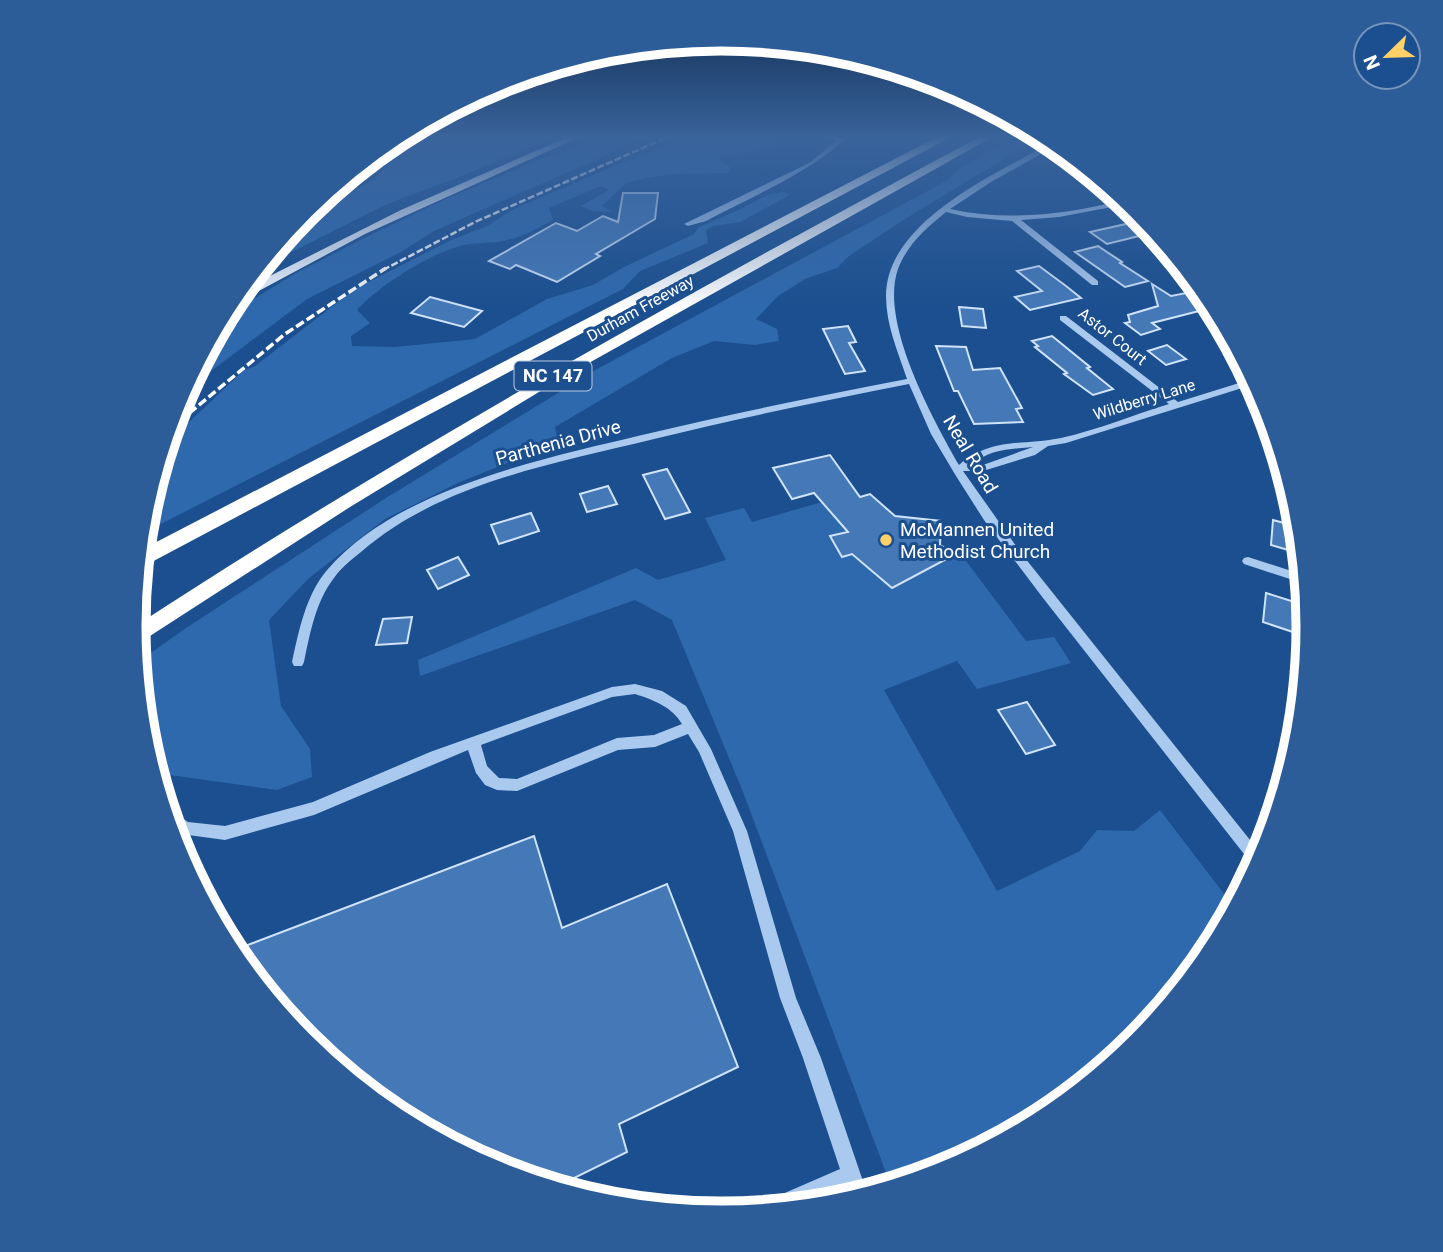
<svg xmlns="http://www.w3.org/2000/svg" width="1443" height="1252" font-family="Roboto,sans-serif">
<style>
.green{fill:#2e69ad}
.building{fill:#4478b7;stroke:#cfe3fa;stroke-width:2}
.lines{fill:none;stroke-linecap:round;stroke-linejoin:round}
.minor{fill:#a9c9ee;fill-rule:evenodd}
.major{fill:#f0f6ff;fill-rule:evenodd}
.highway{fill:#fff;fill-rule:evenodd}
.rail-far1{stroke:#fff;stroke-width:2.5;stroke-dasharray:7 2.5;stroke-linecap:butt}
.rail{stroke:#fff;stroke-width:3.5;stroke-dasharray:9 3.5;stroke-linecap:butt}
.poi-dot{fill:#ffd166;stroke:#1b4f8f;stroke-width:2.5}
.labels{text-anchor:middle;stroke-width:6;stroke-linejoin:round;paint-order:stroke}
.far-street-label{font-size:16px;fill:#fff;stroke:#1b4f8f}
.shield{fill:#1b4f8f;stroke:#bbcadd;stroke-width:2}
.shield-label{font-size:18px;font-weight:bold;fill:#fff}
.street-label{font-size:19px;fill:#fff;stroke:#1b4f8f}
.poi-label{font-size:19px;fill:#fff;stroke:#1b4f8f;text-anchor:start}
.rim{fill:none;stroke:#fff;stroke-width:9}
</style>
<rect width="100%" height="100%" fill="#1b4f8f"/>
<!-- green -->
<g class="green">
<path d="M 421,135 L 559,135 L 459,177 L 387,204 L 258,269 L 285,236 L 354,190 L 370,182 Z"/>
<path d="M 601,135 L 653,135 L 626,144 L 620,149 L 434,231 L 401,252 L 307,299 L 195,383 L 180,398 L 224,317 L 296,273 L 370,235 L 446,199 L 545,157 L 589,143 Z"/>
<path d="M 688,135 L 728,135 L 722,140 L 775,144 C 764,153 732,152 717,158 L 731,168 L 729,173 L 672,174 L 646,178 L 626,183 L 602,206 L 612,212 L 593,211 L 581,206 L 609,190 L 601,186 L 549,208 L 553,220 C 535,230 518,239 497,242 C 486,243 474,243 464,245 C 430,253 380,285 357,310 L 370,323 L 351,336 L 352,346 L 395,347 L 475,339 L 547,299 L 593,285 L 624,267 L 694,234 L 699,227 L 741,209 L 767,195 L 783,192 L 790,195 L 740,222 L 713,226 L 706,230 L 708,243 L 640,271 L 623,289 L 143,533 L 145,511 L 166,444 L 243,371 L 255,366 L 355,289 L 451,240 L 487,226 L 514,209 L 621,163 L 684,140 Z"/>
<path d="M 1019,135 L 1043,135 L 905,219 L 849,256 L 837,268 L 805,279 L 778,296 L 756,319 L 777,329 L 779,341 L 755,345 L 714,341 L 672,358 L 555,427 L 558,443 L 460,482 L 385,519 L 309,578 L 269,620 L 281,706 L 310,749 L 312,777 L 277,790 L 155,773 L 145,740 L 138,662 L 186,628 L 386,498 L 599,368 L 948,180 L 957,170 Z"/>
<path d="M 822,502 L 848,532 L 830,537 L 841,556 L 856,553 L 860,560 L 892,588 L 960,553 L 1026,641 L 1054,637 L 1071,663 L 977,689 L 957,661 L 884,690 L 997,891 L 1080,851 L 1097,830 L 1134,831 L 1160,810 L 1234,907 L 1210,953 L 1137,1042 L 1048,1115 L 946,1169 L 891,1186 L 743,792 L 672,620 L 635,600 L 420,676 L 418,660 L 636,568 L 658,580 L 726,560 L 705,518 L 744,508 L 752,522 Z"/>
</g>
<!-- building -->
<g class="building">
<path d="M 623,193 L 658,193 L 655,219 L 596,254 L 600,256 L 557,282 L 516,265 L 510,269 L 489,261 L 556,223 L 577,231 L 603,216 L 618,222 Z"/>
<path d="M 1144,220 L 1151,233 L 1107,244 L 1090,232 Z"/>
<path d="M 1098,246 L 1122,262 L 1120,263 L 1148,281 L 1125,287 L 1075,252 Z"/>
<path d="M 1039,266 L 1066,286 L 1081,298 L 1030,310 L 1015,297 L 1042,291 L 1017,271 Z"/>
<path d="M 1152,284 L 1171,296 L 1202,290 L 1212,303 L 1199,307 L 1203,310 L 1152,323 L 1160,329 L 1141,335 L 1125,323 L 1130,322 L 1128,315 L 1158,306 Z"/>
<path d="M 430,297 L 482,311 L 464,327 L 411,313 Z"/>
<path d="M 959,307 L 983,309 L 986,328 L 962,326 Z"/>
<path d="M 848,326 L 856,342 L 849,343 L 865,371 L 845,374 L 823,329 Z"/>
<path d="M 1052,336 L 1090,367 L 1087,368 L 1113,389 L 1093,395 L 1064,374 L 1067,373 L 1035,347 L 1038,346 L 1032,341 Z"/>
<path d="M 1167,345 L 1186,359 L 1166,365 L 1148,351 Z"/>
<path d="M 936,346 L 966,347 L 973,370 L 1000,368 L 1022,408 L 1016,409 L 1023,422 L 974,424 L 958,391 L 954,391 Z"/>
<path d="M 830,455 L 860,497 L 870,494 L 895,516 L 941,521 L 940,545 L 956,554 L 892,588 L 852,554 L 842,557 L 830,536 L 848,532 L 814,493 L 792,499 L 773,468 Z"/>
<path d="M 667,469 L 690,512 L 665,519 L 643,475 Z"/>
<path d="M 608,486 L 617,504 L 587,512 L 580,494 Z"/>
<path d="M 531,513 L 539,531 L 499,544 L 491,525 Z"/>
<path d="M 1273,520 L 1299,527 L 1302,554 L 1271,545 Z"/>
<path d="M 458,557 L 469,575 L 438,589 L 427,570 Z"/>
<path d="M 1266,593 L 1307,606 L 1308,637 L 1263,622 Z"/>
<path d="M 412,617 L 407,643 L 376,645 L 383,619 Z"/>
<path d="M 1027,702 L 1055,745 L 1026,754 L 998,710 Z"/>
<path d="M 534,836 L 562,928 L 667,884 L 738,1067 L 619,1124 L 627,1152 L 556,1187 L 496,1169 L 395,1114 L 306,1041 L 232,951 Z"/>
</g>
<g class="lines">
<!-- minor -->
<g class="minor">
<path d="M 822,135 L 840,137 L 850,135 C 811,172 755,195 706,221 L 688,226 L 684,224 L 811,162 L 837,140 Z"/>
<path d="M 1053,142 L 1057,145 L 991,182 L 950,209 C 1009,222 1066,214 1124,200 L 1128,204 L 1059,217 L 1021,220 L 1098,281 L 1098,285 L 1092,285 L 1012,221 L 967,217 L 946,212 C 926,228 907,245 898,269 C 879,322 933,419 959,465 C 992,437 1022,446 1061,438 C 1097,430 1133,415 1169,404 L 1060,320 L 1060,316 L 1066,316 L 1178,402 L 1252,379 L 1255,384 L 1066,443 L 1048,446 L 1035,455 L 983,471 L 963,471 L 1021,553 L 1262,855 L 1255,868 L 1043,598 L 984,520 L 956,476 L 931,434 L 909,384 C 822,401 735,419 650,440 C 551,464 439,484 361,552 C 351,560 341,568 334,578 C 316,601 310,633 304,662 L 302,666 L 294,666 L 292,662 C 299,630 306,594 328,569 C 397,489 542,459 642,435 C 730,414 818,396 907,379 C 898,352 886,325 886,296 C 886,221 997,173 1053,142 ZM 1033,447 L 983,465 L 972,465 C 988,449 1012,449 1033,447 Z"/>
<path d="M 1248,557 L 1304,575 L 1305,584 L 1244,564 L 1242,561 L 1244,558 Z"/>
<path d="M 635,684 L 662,691 L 686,706 L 711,749 L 747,831 L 796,998 L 821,1058 L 867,1193 L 849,1198 L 845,1186 L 801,1206 L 761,1209 L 764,1202 L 840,1169 L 803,1058 L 780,998 L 733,831 L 699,752 L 688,734 L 655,747 L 618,750 L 517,791 L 497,790 L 485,785 L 476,773 L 468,750 L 314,815 L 225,840 L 181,834 L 172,828 L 167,812 L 174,813 L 188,822 L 225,826 L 313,802 L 430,752 L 612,687 ZM 635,694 C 654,700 672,707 682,724 L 654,735 L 617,738 L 517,779 L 499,778 L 487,766 L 481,745 L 612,697 Z"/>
</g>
<!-- major -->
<path class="major" d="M 572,135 L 584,135 L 365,234 L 238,302 L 232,302 L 240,291 L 401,210 Z"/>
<!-- highway -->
<g class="highway">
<path d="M 941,135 L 955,135 L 148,564 L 140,566 L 141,550 Z"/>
<path d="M 983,135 L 996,135 L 562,378 L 350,507 L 136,645 L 134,627 C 408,448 694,290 983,135 Z"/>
</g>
<!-- rail-far1 -->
<path class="rail-far1" d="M 383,270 L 475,222 L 672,135"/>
<!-- rail -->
<path class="rail" d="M 170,429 L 285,334 L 386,268"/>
</g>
<!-- sky -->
<linearGradient id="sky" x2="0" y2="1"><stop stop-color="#0f2b4f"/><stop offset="0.44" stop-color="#39639b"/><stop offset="1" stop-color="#39639b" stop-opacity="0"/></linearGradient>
<rect width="1443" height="310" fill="url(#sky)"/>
<!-- markers -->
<circle class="poi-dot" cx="886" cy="540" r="7"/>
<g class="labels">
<!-- far-street labels -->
<g class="far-street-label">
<text transform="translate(640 308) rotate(-29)" y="6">Durham Freeway</text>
<text transform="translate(1113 336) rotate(38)" y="6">Astor Court</text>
<text transform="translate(1144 399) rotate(-17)" y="6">Wildberry Lane</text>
</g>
<!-- shield labels -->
<rect class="shield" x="514.5" y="361.5" width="77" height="29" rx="5"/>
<g class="shield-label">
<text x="553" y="382">NC 147</text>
</g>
<!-- street labels -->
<g class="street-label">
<text transform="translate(558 442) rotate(-15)" y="7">Parthenia Drive</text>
<text transform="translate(971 454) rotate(59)" y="7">Neal Road</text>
</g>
<!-- poi labels -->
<g class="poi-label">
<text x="900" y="536">McMannen United<tspan x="900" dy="22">Methodist Church</tspan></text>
</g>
</g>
<!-- crop -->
<path d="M0 0H1443V1252H0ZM146 626a575 575 0 1 1 1150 0a575 575 0 1 1-1150 0Z" fill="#2d5d98" fill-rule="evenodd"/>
<path class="rim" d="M146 626a575 575 0 1 1 1150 0a575 575 0 1 1-1150 0Z"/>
<!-- north arrow -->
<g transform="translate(1387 56) rotate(247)"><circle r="33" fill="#1b4f8f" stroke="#7695bc" stroke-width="2"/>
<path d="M0-5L12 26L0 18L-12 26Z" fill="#ffd166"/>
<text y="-10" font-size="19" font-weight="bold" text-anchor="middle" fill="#ffffff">N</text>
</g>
</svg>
